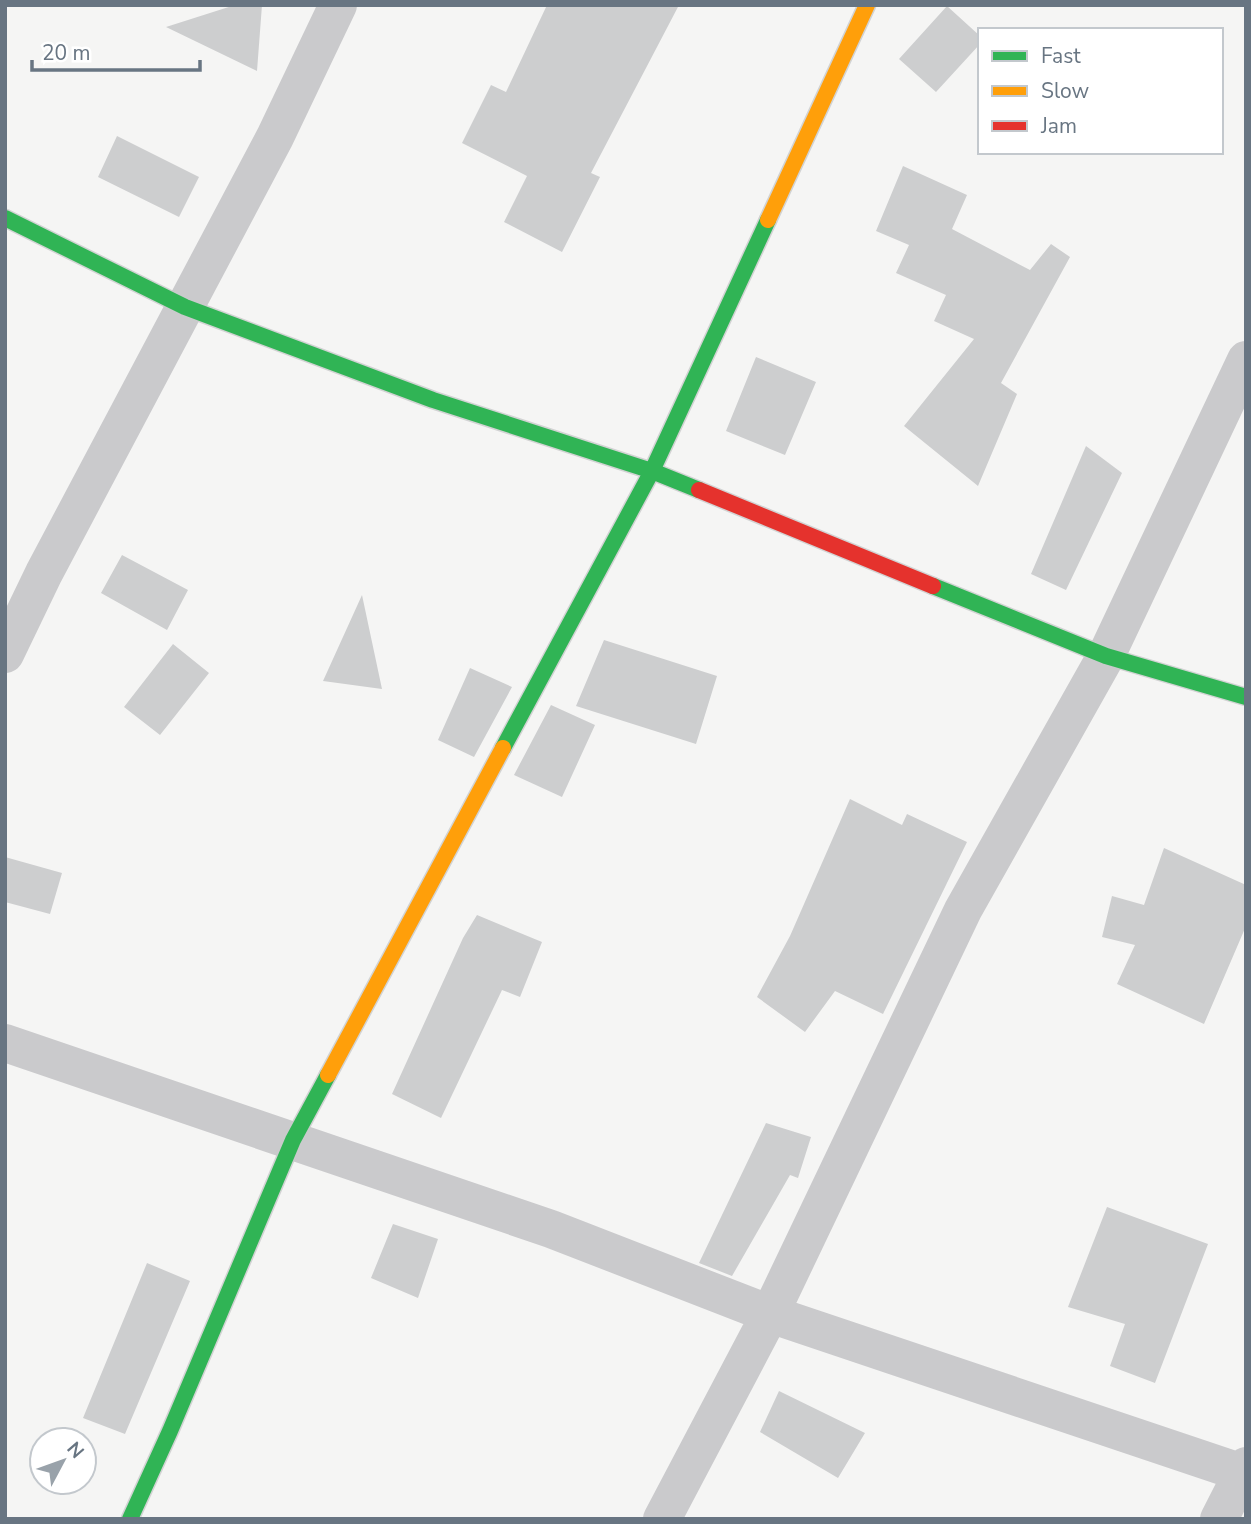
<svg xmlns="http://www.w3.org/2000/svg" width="1251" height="1524" viewBox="0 0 1251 1524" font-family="'Nunito Sans',sans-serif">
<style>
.building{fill:#cdcecf}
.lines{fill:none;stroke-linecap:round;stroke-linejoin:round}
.fast-casing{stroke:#d2d3d3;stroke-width:19}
.slow-casing{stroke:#d2d3d3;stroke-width:19}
.jam-casing{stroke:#d2d3d3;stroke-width:19}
.street{stroke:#cacacc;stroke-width:38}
.fast{stroke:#30b455;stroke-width:16}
.slow{stroke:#ff9f0a;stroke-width:16}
.jam{stroke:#e5322d;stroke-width:16}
</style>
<rect width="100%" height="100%" fill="#f5f5f4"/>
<path class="building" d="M235,5h27l-5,66 -91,-44z
M547,5h132l-88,168 9,4 -38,75 -58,-30 23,-46 -65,-33 29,-58 15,7z
M947,6l33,30v8l-44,48 -37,-33z
M117,136l82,41 -20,40 -81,-40z
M903,166l64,29 -15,34 78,41 21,-26 19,13 -69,126 16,11 -39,92 -74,-60 70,-87 -40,-18 12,-26 -50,-22 13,-28 -33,-14z
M756,357l60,25 -31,73 -59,-24z
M1086,446l36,27 -56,117 -35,-16z
M122,555l66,35 -21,40 -66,-37z
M362,595l20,94 -59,-8z
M604,640l113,36 -21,68 -120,-38z
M173,644l36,29 -49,62 -36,-28z
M470,668l42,19 -38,70 -36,-17z
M551,705l44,20 -33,72 -48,-22z
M850,799l52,26 5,-11 60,28 -84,172 -48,-23 -30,41 -48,-35 33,-61z
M1164,848l82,37v41l-42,98 -87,-40 18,-39 -33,-8 10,-41 32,9z
M5,857l57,16 -12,41 -45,-12z
M477,915l65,27 -22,55 -18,-7 -61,128 -49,-24 71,-156z
M766,1123l45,14 -13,41 -8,-3 -58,101 -33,-13z
M1107,1207l101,37 -53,139 -45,-17 15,-42 -57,-17z
M393,1224l45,15 -20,59 -47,-20z
M147,1263l43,18 -65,153 -42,-16z
M779,1391l86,42 -27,45 -78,-46z"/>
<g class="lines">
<g class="fast-casing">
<path id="fast" d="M5,218l180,89 248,93 219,71 47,19
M933,586l173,70 140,41
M503,748l149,-277 116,-251
M130,1519l40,-88 123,-291 35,-65"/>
</g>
<g class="slow-casing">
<path id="slow" d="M768,220l99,-215
M328,1075l175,-327"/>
</g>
<g class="jam-casing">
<path id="jam" d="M699,490l234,96"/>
</g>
<path class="street" d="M5,654l39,-81 231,-436 63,-132
M5,1043l546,186 219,85 476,160
M662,1519l108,-205 193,-404 143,-254 140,-296
M1219,1519l27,-53"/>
<use href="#fast" class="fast"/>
<use href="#slow" class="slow"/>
<use href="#jam" class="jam"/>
</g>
<rect width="1251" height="1524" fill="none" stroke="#687582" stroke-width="14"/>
<rect x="978" y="28" width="245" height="126" fill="#ffffff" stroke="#c3c8cd" stroke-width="2"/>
<rect x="992" y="51" width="35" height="10" fill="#30b455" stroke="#c3c8cd" stroke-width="2"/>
<text x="1041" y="63" font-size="21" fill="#687582">Fast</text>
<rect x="992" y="86" width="35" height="10" fill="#ff9f0a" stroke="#c3c8cd" stroke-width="2"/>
<text x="1041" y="98" font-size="21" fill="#687582">Slow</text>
<rect x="992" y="121" width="35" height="10" fill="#e5322d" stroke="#c3c8cd" stroke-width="2"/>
<text x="1041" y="133" font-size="21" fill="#687582">Jam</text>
<g transform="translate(63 1461) rotate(49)"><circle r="33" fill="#ffffff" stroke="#c3c8cd" stroke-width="2"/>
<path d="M0-5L12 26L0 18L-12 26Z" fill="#99a2aa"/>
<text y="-10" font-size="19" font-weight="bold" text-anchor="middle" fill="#687582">N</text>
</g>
<path d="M32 60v10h168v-10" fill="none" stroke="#687582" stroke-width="3.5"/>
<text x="42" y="60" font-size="21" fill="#687582" stroke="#ffffff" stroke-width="5" paint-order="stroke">20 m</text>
</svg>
